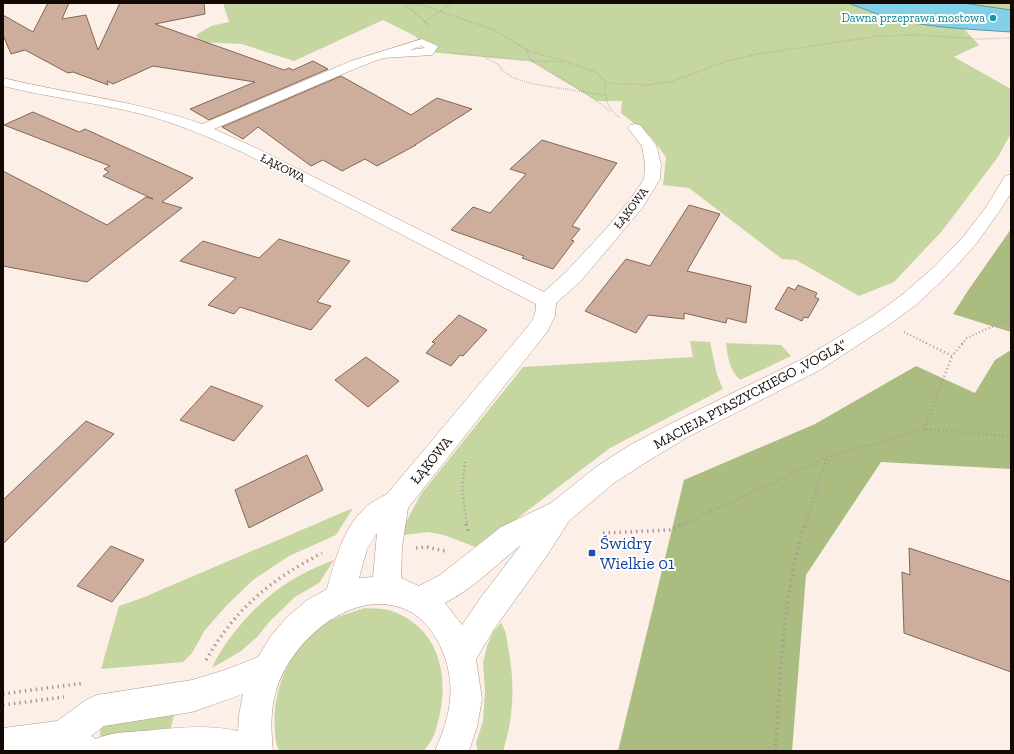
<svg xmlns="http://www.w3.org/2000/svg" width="1014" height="754" viewBox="0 0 1014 754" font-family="'Zilla Slab',serif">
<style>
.green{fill:#c6d6a0}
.forest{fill:#abbc80}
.water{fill:#82d0e8;stroke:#6194a4}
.building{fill:#cdae9c;stroke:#836756}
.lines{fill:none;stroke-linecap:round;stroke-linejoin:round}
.minor-casing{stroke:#b49684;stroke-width:1}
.path-far3{stroke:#a79c95;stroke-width:1.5;stroke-dasharray:0.5 1.5;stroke-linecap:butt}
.path-far2{stroke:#a79c95;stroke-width:2;stroke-dasharray:1 2.5;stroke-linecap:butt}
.path-far1{stroke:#a79c95;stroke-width:2.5;stroke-dasharray:1 3;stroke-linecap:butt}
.path{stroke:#a79c95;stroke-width:3.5;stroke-dasharray:1.5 4;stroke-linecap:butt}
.minor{fill:#fff;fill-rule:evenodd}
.culture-dot{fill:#0f9aa8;stroke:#fff;stroke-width:1.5}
.transit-dot{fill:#1a4fb4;stroke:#fff;stroke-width:1.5}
.labels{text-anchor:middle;stroke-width:4;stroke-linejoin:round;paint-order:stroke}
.far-culture-label{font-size:12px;fill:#0d838f;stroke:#fff;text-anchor:end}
.far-street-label{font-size:12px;fill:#130904;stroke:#fff}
.street-label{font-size:14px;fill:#130904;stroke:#fff}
.near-transit-label{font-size:17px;fill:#164399;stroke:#fff;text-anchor:start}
</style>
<rect width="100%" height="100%" fill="#fcefe7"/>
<path class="green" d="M223,3h625l35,12 21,5 59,8 16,17 -25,12 57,32v44l-13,24 -56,74 -48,51 -35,14 -63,-36 -14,-1 -93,-71 -26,-3 3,-28 -16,-21 -29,-23 1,-12h-25l-66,-40 -103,-9 -13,-16 -32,-16 -89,41 -52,-17 -42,-2 -4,-7 15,-9 18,-4z
M963,3h48v7z
M690,341l20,1 7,33 6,14 -113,59 -132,100 -34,-13 -15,-3 -25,3v-9l17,-32 102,-127 170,-10z
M726,343l55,2 10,11 -51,24c-11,-11 -12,-22 -14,-37z
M353,508l-17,27 -47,21 -36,24 -26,25 -22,25 -13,23 -9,9 -82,7 18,-63 23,-8z
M334,560l-15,23 -24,14 -25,24 -12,15 -17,15 -29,17c6,-14 16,-28 25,-39 28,-34 56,-54 97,-69z
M365,608c8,1 19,0 27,3 52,19 59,74 43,121 -2,7 -7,13 -11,19h-145c-3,-7 -4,-13 -4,-21 -3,-36 11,-72 37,-97 15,-14 34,-19 53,-25z
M501,623c5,7 6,15 7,24 7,34 6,70 -5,104h-25l-2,-8 7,-22 2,-29 -2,-29 4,-17 6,-14z
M175,711l-5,20 -69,7c-2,-6 -1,-9 3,-14z"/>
<path class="forest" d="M1011,229v103l-58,-18 14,-22z
M1011,350v119l-130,-7 -75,113 -14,176h-174l66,-271 131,-56 101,-58 59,27 20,-33z"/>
<path class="water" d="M848,3h115l48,7v22c-42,-3 -87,-4 -128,-16 -12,-4 -23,-9 -35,-13z"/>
<path class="building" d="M48,3h21l-7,16 24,-4 12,35 22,-47h84l1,11 -50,10 129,46 5,-2 4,2 20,-9 15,8 -119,51 -19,-11 65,-27 -102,-16 -40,18 -6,-3 1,4 -35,-13 -5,1 -43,-23 -14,4 -8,-19v-20l30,17z
M341,76l70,39 26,-17 35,11 -57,36h1l-39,21 -12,-7 -23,12 -19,-11 -12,6 -53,-39 -15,12 -21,-12z
M33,112l46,20 6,-3 108,49 -31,24 20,6 -95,74 -84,-16v-95l104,54 39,-28 7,2 -50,-23 6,-4 -5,-3 6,-3 -106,-41z
M542,140l75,23 -45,63 8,3 -9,11 3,1 -21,28 -31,-11 2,-2 -73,-26 22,-23 17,6 36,-39 -16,-5z
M689,205l31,9 -33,57 64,15 -5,37 -19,-5 -1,5 -42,-10v6l-36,-4 -12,18 -51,-22 41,-52 24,7z
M279,239l71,22 -33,41 14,4 -20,24 -71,-23 -6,7 -26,-9 28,-27 -56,-17 23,-20 56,17z
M798,285l19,8 -2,4 4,2 -11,19 -4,-1 -2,4 -27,-12 13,-22 7,3z
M459,315l28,15 -24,26 -3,-1 -9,11 -25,-13 9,-10 -3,-1z
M366,357l33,24 -31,26 -33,-27z
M211,386l52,20 -29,35 -54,-21z
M86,421l28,13 -111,110v-44z
M307,455l16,35 -74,38 -14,-38z
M111,546l33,14 -32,42 -35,-16z
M909,548l102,34v90l-107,-39 -2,-61 8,3z"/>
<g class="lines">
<g class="minor-casing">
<path id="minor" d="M422,39l14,6 2,2 -6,8 -49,3 -24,9 -145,62 42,19 288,144 22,-20 39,-42 25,-30 14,-21 1,-15 -3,-18 -14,-18 2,-3 5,-1 5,1 16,20 5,19 -1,15 -17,28 -26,31 -37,44 -24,21 -1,13 -8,16 -139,176 -6,39 -1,31 18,8 21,-11 61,-48 50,-24 45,-36 34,-22 40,-21 134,-66 69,-42 30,-22 31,-27 30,-31 22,-29 19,-31 6,-2v19l-10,16 -25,35 -28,31 -31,29 -30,22 -67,44 -134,68 -38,23 -34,22 -45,38 -23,36 -52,72 -18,30 6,40 -5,28 -8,24h-34c7,-16 14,-35 15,-52 4,-33 -15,-80 -48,-91 -53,-19 -112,35 -126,83 -6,20 -5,40 -3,60h-270v-23l54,-7 29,-21 11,-5 95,-15 33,-10 33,-13 13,-21 16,-19 19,-16 21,-12c8,-28 16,-61 38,-81 6,-6 15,-10 22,-14l142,-169c5,-6 7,-12 7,-21l-290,-150c-32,-15 -63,-28 -97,-38 -48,-13 -98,-18 -146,-30v-8c66,16 134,23 199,46l149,-63zM421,46l4,2 -15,2zM377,533l-4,44 -14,1 8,-29zM521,545l-39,51 -20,29 -17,-22c29,-15 51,-38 76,-58zM243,694l-4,21 -1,16c-31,-7 -63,-3 -94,0 -17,1 -33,1 -48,8l-5,-3 13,-10 88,-14z"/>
</g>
<path class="path-far3" d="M404,3l21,3 69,24 35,21 39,11 30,11 8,10
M405,4l20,18
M429,25l-4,-3 26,-19
M526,49l5,12 53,31 26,19
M451,53l80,8 32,1
M484,57l14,7 5,7 11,7 19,6 71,11
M606,83l42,2 25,-4 54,-20 31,-7 120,-18 41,-1 59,4 33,-1
M606,83c-2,15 1,25 13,34"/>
<path class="path-far2" d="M904,332l24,12
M962,344l5,-6 44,-20"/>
<path class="path-far1" d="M926,343l26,13 11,-13
M924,429l28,-73
M465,462l-3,27 5,36
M682,525l145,-68 97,-28 87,7
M805,525l22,-67"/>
<path class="path" d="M466,524l3,10
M603,533l68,-3 13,-6
M416,548l11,-1 18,4
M206,660c30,-52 63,-79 116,-107
M3,694l81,-11
M3,705l61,-8
M775,751c6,-74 7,-156 30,-227"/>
<use href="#minor" class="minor"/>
</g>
<circle class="culture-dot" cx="993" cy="18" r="4"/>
<rect class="transit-dot" x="588" y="549" width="8" height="8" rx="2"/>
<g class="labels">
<g class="far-culture-label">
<text x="985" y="22">Dawna przeprawa mostowa</text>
</g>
<g class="far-street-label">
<text transform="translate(283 168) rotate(27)" y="4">ŁĄKOWA</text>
<text transform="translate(631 208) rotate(-53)" y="4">ŁĄKOWA</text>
</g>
<g class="street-label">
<text transform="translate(750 394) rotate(-28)" y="5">MACIEJA PTASZYCKIEGO „VOGLA”</text>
<text transform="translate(431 460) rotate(-51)" y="5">ŁĄKOWA</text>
</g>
<g class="near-transit-label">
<text x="600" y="549">Świdry<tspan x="600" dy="20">Wielkie 01</tspan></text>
</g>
</g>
<rect width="1014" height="754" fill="none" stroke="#130904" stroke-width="8"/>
</svg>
